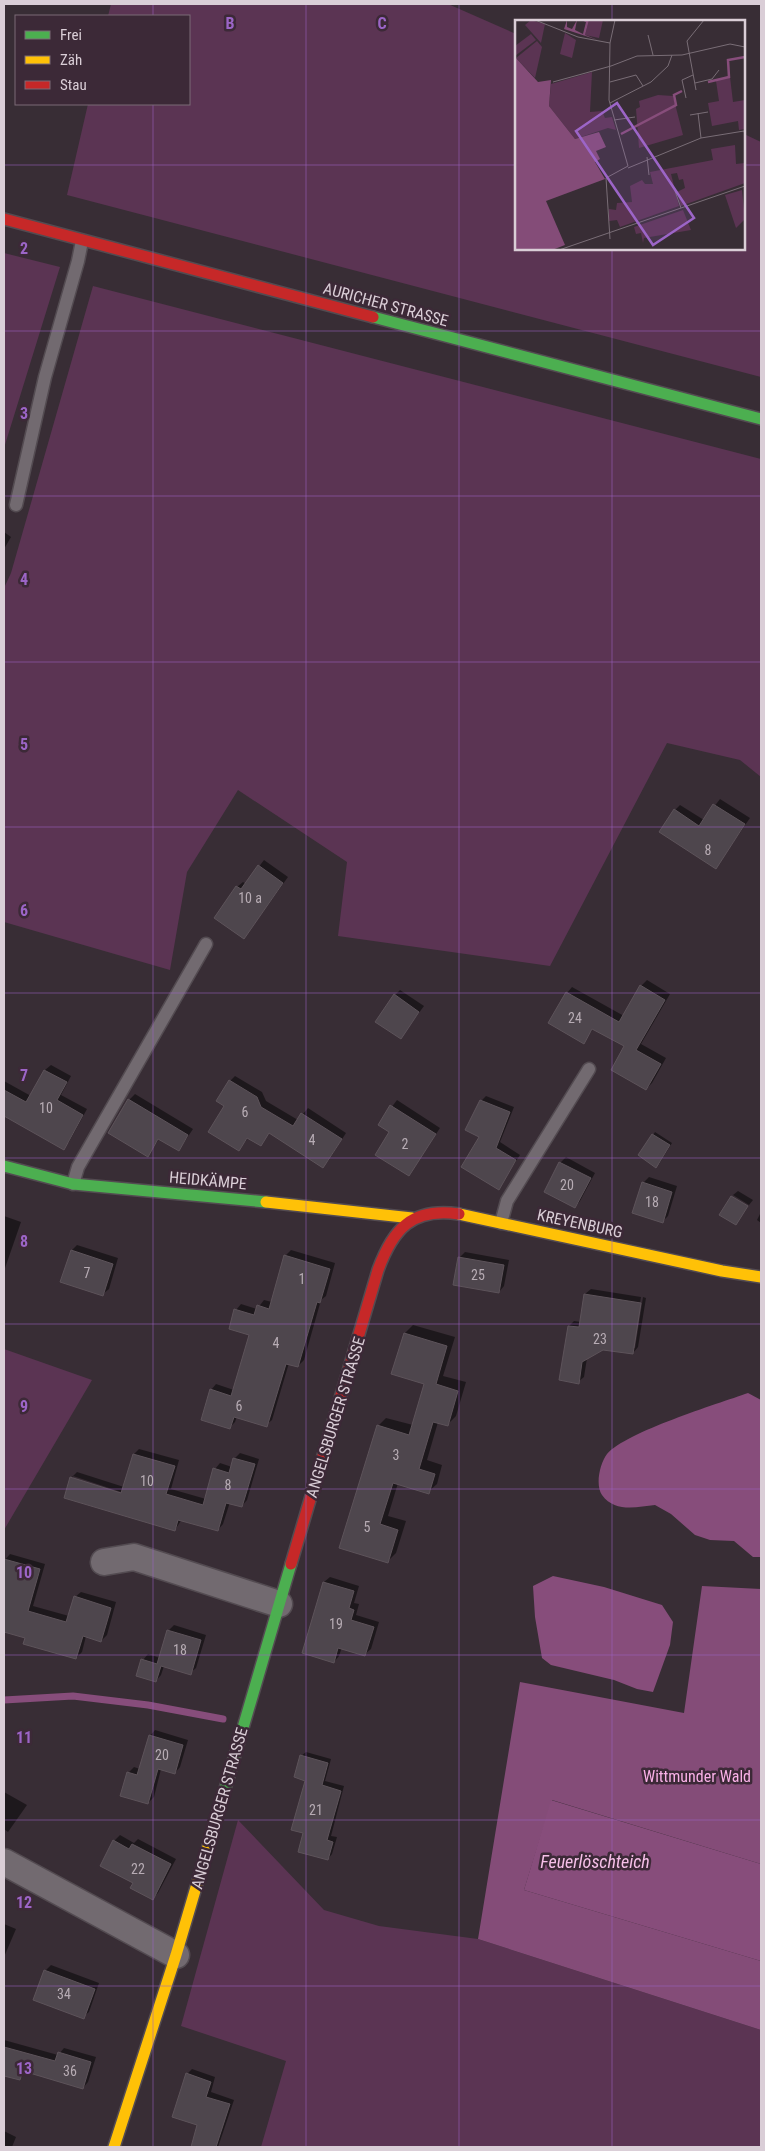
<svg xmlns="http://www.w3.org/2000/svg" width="765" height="2151" viewBox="0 0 765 2151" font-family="'Roboto Condensed',sans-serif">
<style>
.green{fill:#5b3453}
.forest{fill:#844c78}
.water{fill:#874d7b}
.shadow{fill:#0007;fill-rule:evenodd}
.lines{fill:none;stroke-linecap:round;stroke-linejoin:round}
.stream{stroke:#874d7b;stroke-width:7}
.building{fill:#4e464d;stroke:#5d535a}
.lane-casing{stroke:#534b51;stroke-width:15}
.street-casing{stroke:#534b51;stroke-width:29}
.fast-casing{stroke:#534b51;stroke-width:14}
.slow-casing{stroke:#534b51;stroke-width:14}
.jam-casing{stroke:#534b51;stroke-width:14}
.lane{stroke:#726a70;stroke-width:12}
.street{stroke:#726a70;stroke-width:26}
.fast{stroke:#4caf50;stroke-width:11}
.slow{stroke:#ffc107;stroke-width:11}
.jam{stroke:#c62828;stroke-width:11}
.grid{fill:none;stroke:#9c65c7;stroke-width:1;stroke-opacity:0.55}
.labels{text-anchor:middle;stroke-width:5;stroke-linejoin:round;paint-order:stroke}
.number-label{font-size:14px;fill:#b7acb4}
.street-label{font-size:16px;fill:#daced7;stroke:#3c2937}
.park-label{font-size:16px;fill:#fab1e8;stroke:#3c2937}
.water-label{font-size:18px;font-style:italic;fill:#f6bfe8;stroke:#3c2937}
.inset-river{fill:none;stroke:#874d7b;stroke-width:2.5}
.inset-road{fill:none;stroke:#796d76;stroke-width:1}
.view{fill:#9c65c7;fill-opacity:0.15;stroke:#9c65c7;stroke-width:2.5}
.inset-edge{fill:none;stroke:#daced7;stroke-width:2.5}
.grid-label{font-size:16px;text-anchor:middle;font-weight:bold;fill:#9c65c7;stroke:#3c2937;stroke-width:5;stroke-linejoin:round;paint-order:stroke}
</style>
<rect width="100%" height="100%" fill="#382d35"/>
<path class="green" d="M111,4h337l68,30v215h228v-115l17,8v235l-694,-182 21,-91h101v-88h-81z
M4,253l56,14 -56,181z
M93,286l668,173v318l-21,-17 -73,-17 -117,223 -212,-30 9,-74 -109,-72 -51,82 -17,98 -166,-48v-334l7,-15z
M4,1349l88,31 -88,150z
M238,1820l86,90 55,16 99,13 283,91v117h-500l25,-86 -105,-35z"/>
<path class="forest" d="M702,1586l59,3v275l-209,-64 -28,90 237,71v69l-283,-91 42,-257 164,31z"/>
<path class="water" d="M748,1393l13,7v157h-8l-19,-16 -24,-1 -15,-5 -24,-21 -16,-9c-18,2 -40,8 -53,-10 -7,-10 -2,-32 5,-41 19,-22 110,-50 141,-61z
M553,1576l51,11 58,18 11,17 -3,23 -17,47 -16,-3 -23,-9 -63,-15 -9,-7 -7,-41 -2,-31z
M551,1800l210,64v97l-237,-71z"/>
<path class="shadow" d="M4,532l7,5 -7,12z
M720,799l30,19 -34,49 -41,-57 5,-5 24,15z
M264,860l24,17 -44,61 -7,-51 6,-5 3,2z
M647,980l23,14 -29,50 25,14 -14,25 -6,6 -21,-43 -31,-18 -11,14 -16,-49 5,-6 52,29 17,-30z
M400,990l24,16 -23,31 -6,-42z
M51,1065l20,11 -10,19 26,14 -18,33 -6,6 -59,-34v-33l27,15 14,-26z
M235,1076l27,16 4,9 32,19 10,-12 38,25 -18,28 -5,5 -53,-34 -10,12 -11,-7 -10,12 -13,-44 4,-24z
M135,1094l58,35 -14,21 -19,-12 -13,17 -37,-22 19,-33z
M486,1096l28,11 -14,35 20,13 -22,33 -17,-87z
M397,1100l43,28 -31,47 -18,-43 -12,-8z
M655,1132l17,11 -13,21 -6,-29z
M566,1157l29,16 -15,28 -5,6 -15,-44z
M649,1177l28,9 -9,30 -5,5 -20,-38z
M738,1191l15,9 -4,5 -16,-10z
M761,1212v11l-4,-3z
M4,1216l17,6 -17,49z
M77,1245l41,13 -9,31 -6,5 -31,-44z
M291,1250l44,13 -9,33 -5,4 -17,60 -6,6 -9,-3 -17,57 -6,5 -29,-9 -2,6 -5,5 -19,-37 5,-6 18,6 16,-56 -14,-24 5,-6 16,5 7,-9 8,2 13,-46z
M465,1252l44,8 -5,26 -5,6 -40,-34z
M591,1289l50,8 -8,51h2l8,-51 3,1 -8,49 -5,6 -30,-4 -16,9 -3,19 -6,5 -9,-56 5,-5 7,1 4,-28z
M413,1325l42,12 -12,39 23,6 -10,34 -9,9 -9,-3 -11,38 15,5 -5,19 -9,8 -30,-9 -10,33 18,5 -10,32 -8,8 -47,-14 37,-121 8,-8 27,7 12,-42 -20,-50z
M139,1449l40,11 -8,29 35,10 9,-30 5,-6 12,4 2,-8 6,-6 19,6 -12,41 -5,6 -12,-4 -7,22 -5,6 -36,-11 -7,11 -110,-32 7,-21 5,-5 47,15 10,-33zM73,1476l54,18 -1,2 -53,-17z
M10,1554l35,10 -12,42 36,10 6,-19 6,-5 35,10 -9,33 -6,6 -15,-5 -4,16 -6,6 -50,-21 -22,-6v-70z
M330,1577l29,9 -5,17 5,1 -3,11 23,7 -8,27 -6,5 -23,-7 -3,9 -5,6 -10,-80z
M174,1625l32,10 -10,33 -6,5 -26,-7 -3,9 -5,6 -13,-21 5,-6 12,4 8,-27z
M155,1730l33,10 -8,27 -5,6 -14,-4 -7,28 -6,6 -20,-30 6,-6 6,2 10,-33z
M306,1752l25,7 -6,22 19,5 -13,50 6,1 -5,17 -4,5 -23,-27 1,-52 -5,-24z
M4,1792l23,13 -19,27 -4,-3z
M120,1835l14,8 4,-4 38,20 -18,34 -5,5 -39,-57z
M4,1924l12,5 -12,28z
M51,1965l48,18 -10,29 -6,5 -48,-18 11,-29z
M4,2040l54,15 6,-7 32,9 -8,25 -5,6 -57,-17 -6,8 -16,-5z
M192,2069l23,8 -4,15 23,8 -16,47 -25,-1 6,-21 -12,-51z
M4,2131l12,6 -4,10h-8z"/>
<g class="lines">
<path class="stream" d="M4,1700l69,-4 75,9 75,14"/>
</g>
<path class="building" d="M713,804l32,20 -29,45 -57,-37 15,-23 25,17z
M258,865l25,18 -39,56 -30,-21 22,-32 5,3z
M640,985l25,15 -29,50 25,14 -15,26 -35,-20 13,-24 -32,-17 -8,15 -36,-21 18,-31 53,30z
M394,994l25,18 -18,27 -26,-17z
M44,1070l23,12 -10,18 26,15 -19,35 -60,-34v-26l22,12z
M229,1080l28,17 4,10 32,19 8,-13 41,26 -19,29 -54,-35 -8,13 -14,-8 -8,13 -31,-19 16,-26 -8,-5z
M128,1099l60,36 -9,16 -21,-12 -10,18 -40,-24z
M480,1100l30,12 -14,36 20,12 -17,30 -38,-23 18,-30 -14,-7z
M390,1105l46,29 -27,42 -34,-21 14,-23 -11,-7z
M652,1134l18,11 -14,23 -18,-13z
M559,1162l32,16 -16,30 -31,-16z
M642,1182l30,10 -9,31 -31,-10z
M731,1196l17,10 -12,19 -17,-10z
M71,1250l42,14 -10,32 -43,-14z
M284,1255l46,14 -10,34 -3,-1 -19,65 -12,-3 -19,63 -33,-10 -4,12 -29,-9 9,-31 21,7 18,-61 -20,-6 5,-20 20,6 3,-10 12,4z
M458,1257l46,8 -5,28 -46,-8z
M584,1294l57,9 -8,51 -30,-4 -21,12 -3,22 -20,-4 9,-54 11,1z
M404,1333l43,13 -11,38 22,7 -10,35 -15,-4 -14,47 16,5 -6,20 -36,-11 -13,41 18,6 -10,33 -49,-15 38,-123 32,10 15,-51 -33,-10z
M133,1454l42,12 -9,28 37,11 10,-37 16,5 4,-15 22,6 -13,43 -16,-4 -8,28 -40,-11 -3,11 -111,-33 6,-21 51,16z
M4,1559l36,10 -12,42 38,11 8,-26 37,12 -10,34 -18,-6 -7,23 -53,-15 2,-6 -21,-6z
M323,1582l31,9 -5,17 5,2 -3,10 23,7 -9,29 -27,-8 -4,15 -32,-10z
M167,1630l34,10 -10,35 -30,-9 -5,16 -20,-6 5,-17 16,5z
M149,1735l34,10 -8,29 -17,-5 -10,35 -28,-8 7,-24 10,3z
M300,1755l28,8 -6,22 19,6 -14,49 6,2 -5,18 -30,-8 5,-19 -12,-3 14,-49 -11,-4z
M113,1840l16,9 3,-5 39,20 -18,36 -23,-12 3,-5 -33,-17z
M44,1970l51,19 -11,30 -51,-19z
M4,2047l51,14 3,-9 33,10 -8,27 -60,-18 -3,9 -16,-4z
M186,2073l25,9 -5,15 24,7 -14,43h-25l6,-22 -25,-8z"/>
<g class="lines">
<g class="lane-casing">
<path id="lane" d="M16,505l29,-128 33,-116 4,-20
M73,1184l5,-17 128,-223
M501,1223l6,-22 82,-132"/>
</g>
<g class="street-casing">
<path id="street" d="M104,1562l30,-5 145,47
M4,1862l172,93"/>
</g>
<g class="fast-casing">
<path id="fast" d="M373,317l388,102
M4,1166l69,18 193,18
M220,1806l71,-242"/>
</g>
<g class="slow-casing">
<path id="slow" d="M266,1202l146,16
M459,1214l263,57 39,6
M114,2147l62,-192 44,-149"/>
</g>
<g class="jam-casing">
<path id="jam" d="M4,219l369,98
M291,1564l87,-294c15,-41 34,-63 81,-56"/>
</g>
<use href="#lane" class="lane"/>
<use href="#street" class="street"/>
<use href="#fast" class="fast"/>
<use href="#slow" class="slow"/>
<use href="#jam" class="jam"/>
</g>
<path class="grid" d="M153,4v12M306,4v2143M459,4v2143M612,4v17M153,104v2043M4,165h512M744,165h17M612,249v1898M4,331h757M4,496h757M4,662h757M4,827h757M4,993h757M4,1158h757M4,1324h757M4,1489h757M4,1655h757M4,1820h757M4,1986h757"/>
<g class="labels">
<g class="number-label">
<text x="708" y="855">8</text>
<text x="250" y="903">10 a</text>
<text x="575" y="1023">24</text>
<text x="46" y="1113">10</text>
<text x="245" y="1117">6</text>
<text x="312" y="1145">4</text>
<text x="405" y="1149">2</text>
<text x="567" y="1190">20</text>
<text x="652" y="1207">18</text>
<text x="87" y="1278">7</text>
<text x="478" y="1280">25</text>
<text x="302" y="1284">1</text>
<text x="600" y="1344">23</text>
<text x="276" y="1348">4</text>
<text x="239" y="1411">6</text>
<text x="396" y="1460">3</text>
<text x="147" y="1486">10</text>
<text x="228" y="1490">8</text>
<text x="367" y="1532">5</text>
<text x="336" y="1629">19</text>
<text x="180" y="1655">18</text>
<text x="162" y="1760">20</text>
<text x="316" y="1815">21</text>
<text x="138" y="1874">22</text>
<text x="64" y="1999">34</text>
<text x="70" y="2076">36</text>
</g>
<g class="street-label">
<text transform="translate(386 304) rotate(15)" y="6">AURICHER STRASSE</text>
<text transform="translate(208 1180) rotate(5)" y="6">HEIDKÄMPE</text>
<text transform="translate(580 1223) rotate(12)" y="6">KREYENBURG</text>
<text transform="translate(335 1417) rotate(-73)" y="6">ANGELSBURGER STRASSE</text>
<text transform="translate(219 1808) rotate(-74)" y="6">ANGELSBURGER STRASSE</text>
</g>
<g class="park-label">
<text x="697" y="1782">Wittmunder Wald</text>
</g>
<g class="water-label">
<text x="595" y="1868">Feuerlöschteich</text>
</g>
</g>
<g transform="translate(515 20)">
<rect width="230" height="230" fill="#382d35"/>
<path d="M16,0l14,4 -4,19 -16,-18zM74,0h14l-4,18 -14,-3zM50,13l11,7 -4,18 -12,-4zM16,14l5,6 -21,16v-10zM22,21l5,6 -7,31 -19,-20zM77,52l-2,40 12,-1 3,7 7,-1 4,13 -8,-2 -33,11 -26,-33 2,-22zM215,57l3,25 12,-2v29l-6,1 -1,-9 -26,5 -4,-23 11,-2 -3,-20zM143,75l15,1 10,39 -44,13 -3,-39 4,-2 -1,-6zM220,125l1,19 9,-1v20l-64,23 -4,-14 8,-4 -2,-9 -4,1 -2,-7 -6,1 8,32 -59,21 -3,-7 -8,1v-12l7,1 1,-7 15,-1 -2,-16 12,-6 3,4h8l-3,-12 63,-12 -2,-11zM227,170l3,29 -9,9 -11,-33zM168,190l8,20 -47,8 -1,5 -2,-10 -5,1 -2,-7z" fill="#5b3453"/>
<path d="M52,0v7l5,2 5,-9 -2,10 8,4 3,-12 -5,-2h8l-4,15 13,5 -34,-11zM0,37l23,25 13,-2 -2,26 26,33 24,-7 7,15 -10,4 4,8 -5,3 10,17 -59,22 19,44 -13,5h-37z" fill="#844c78"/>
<path class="inset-river" d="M193,62l21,-5 -1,-17 17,-3M106,114l55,-29 -2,-10 8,-4"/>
<path class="inset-road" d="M20,0l43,17 32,6M133,15l5,20M38,62l58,-16 26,-10 45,-1 48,-11 15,3M95,62l26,-7 7,11M180,63l17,-4 7,-9M181,70l-9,-49 17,-21M171,78l-4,-18 11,-5M95,83l41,-21 17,-16 4,-11M183,93l3,25M175,95l18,-3M99,100l21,-3M132,137l2,18M113,148l73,-30 43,-7 1,4M160,171l6,17M95,219l-4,-61 22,-12 -19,-66 1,-57 5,-23M44,230l186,-64"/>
<path class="view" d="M102,83l77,115 -41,27 -77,-114z"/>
<rect width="230" height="230" class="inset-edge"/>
</g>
<g class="grid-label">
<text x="230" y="29">B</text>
<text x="382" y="29">C</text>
<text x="24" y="254">2</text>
<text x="24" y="419">3</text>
<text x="24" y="585">4</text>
<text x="24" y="750">5</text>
<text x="24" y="916">6</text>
<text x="24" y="1081">7</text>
<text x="24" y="1247">8</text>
<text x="24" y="1412">9</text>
<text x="24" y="1578">10</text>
<text x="24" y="1743">11</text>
<text x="24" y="1908">12</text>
<text x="24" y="2074">13</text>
</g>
<rect width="765" height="2151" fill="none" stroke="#daced7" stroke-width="10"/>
<rect x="15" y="15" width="175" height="90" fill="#3c2937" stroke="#7b6b77"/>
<rect x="25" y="31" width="25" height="8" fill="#4caf50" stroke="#7b6b77"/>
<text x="60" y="40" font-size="15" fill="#daced7">Frei</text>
<rect x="25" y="56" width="25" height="8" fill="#ffc107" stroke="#7b6b77"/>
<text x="60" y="65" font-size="15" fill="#daced7">Zäh</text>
<rect x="25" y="81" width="25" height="8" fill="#c62828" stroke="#7b6b77"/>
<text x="60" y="90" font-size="15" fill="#daced7">Stau</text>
</svg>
